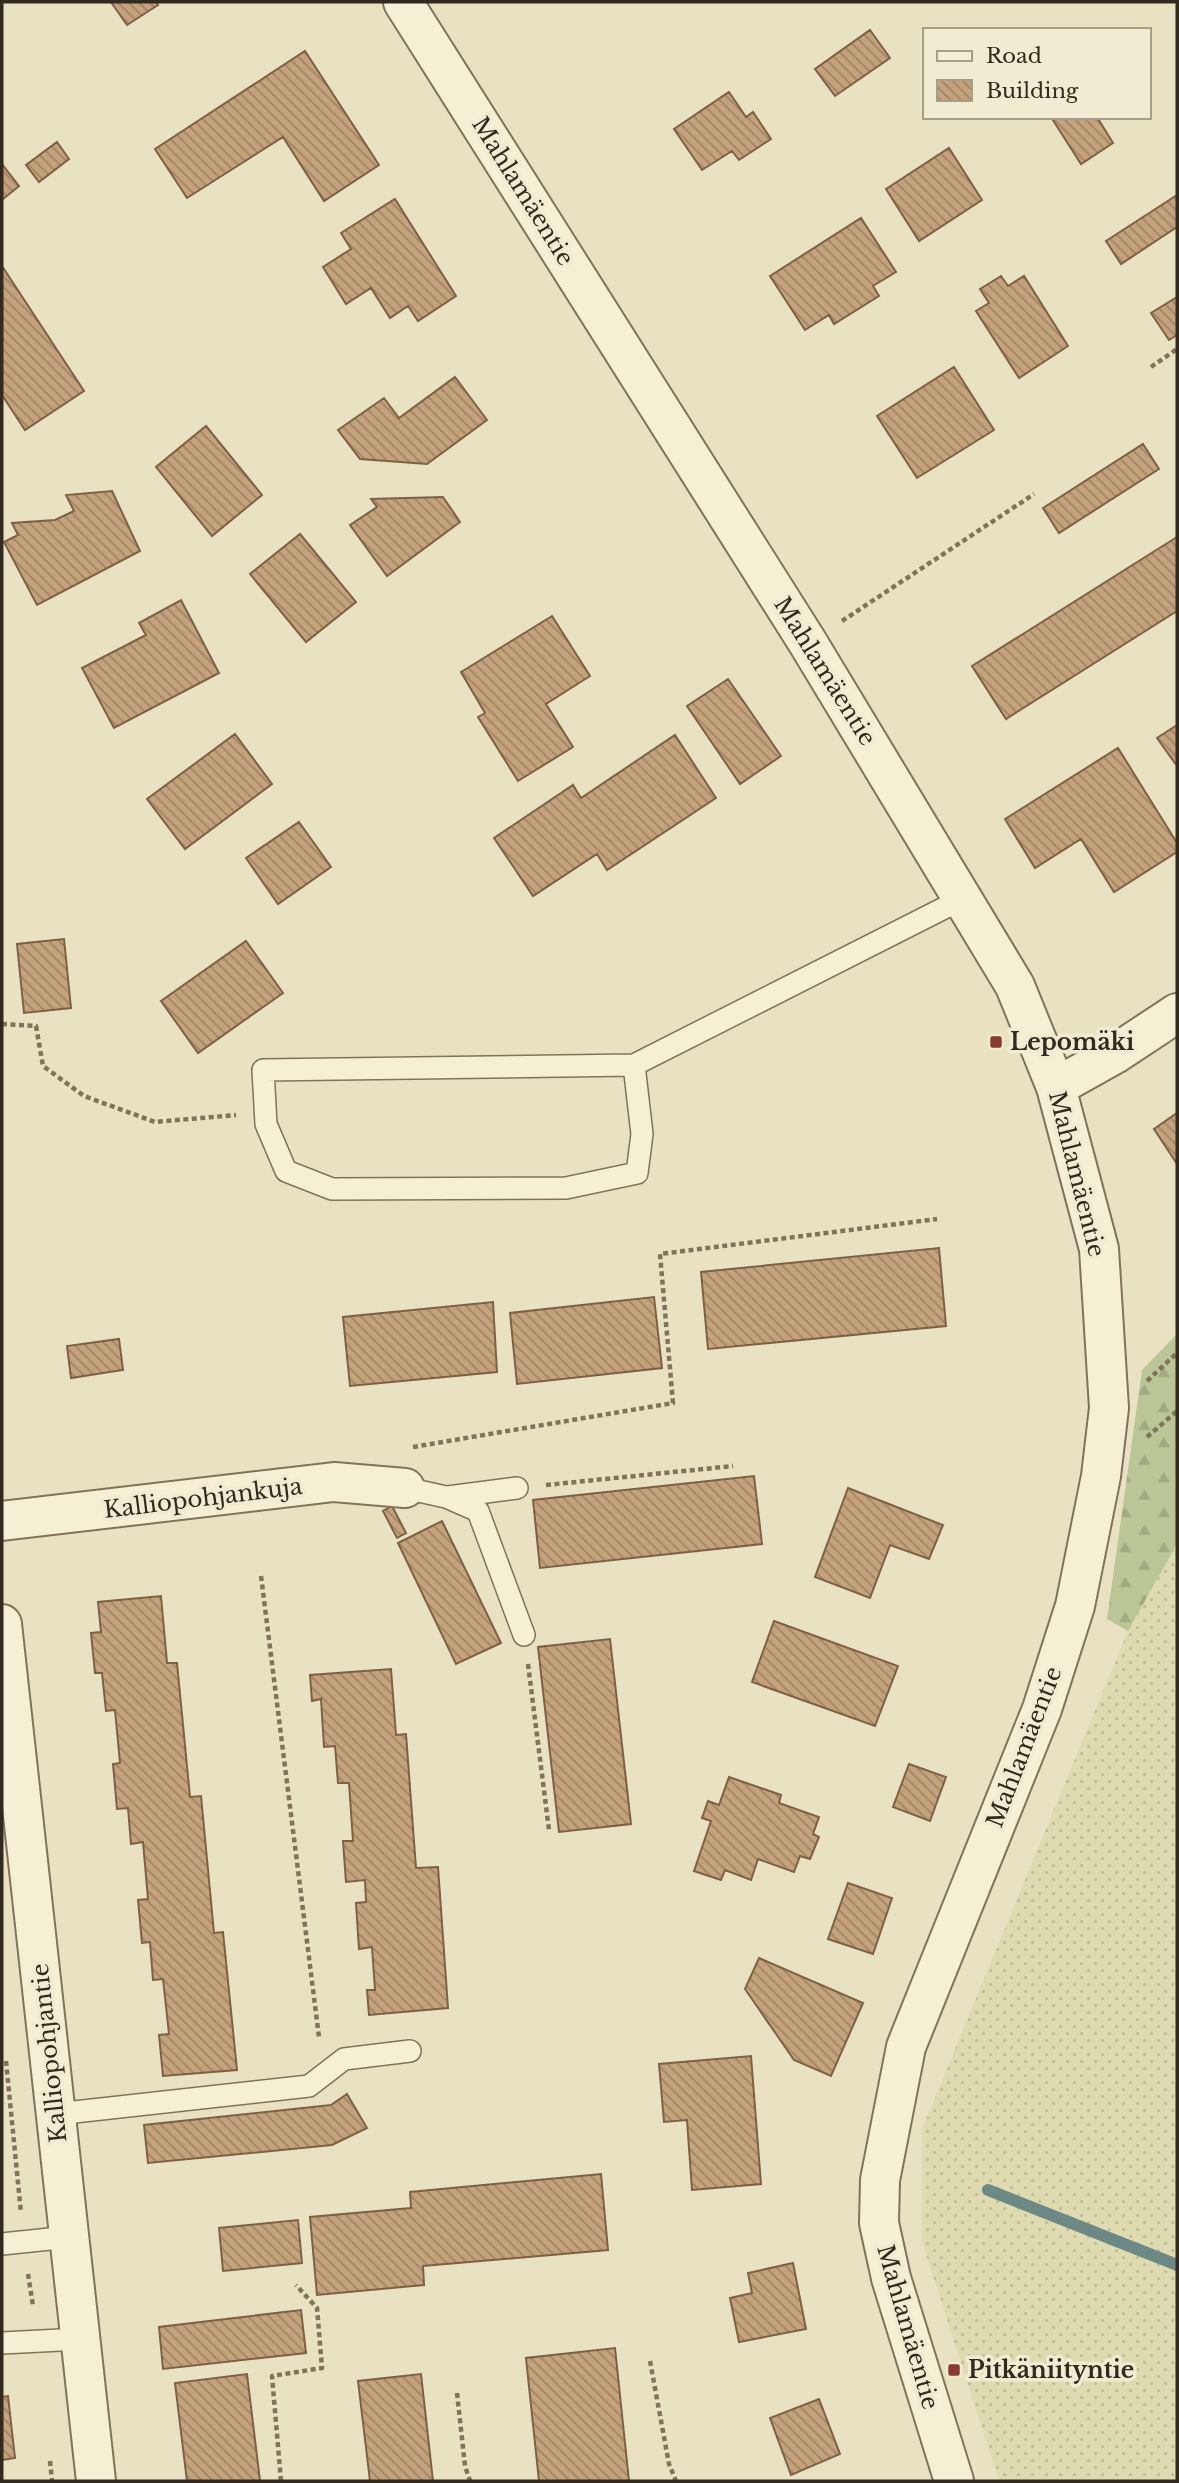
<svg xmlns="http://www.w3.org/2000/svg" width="1179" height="2483" viewBox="0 0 1179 2483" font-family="'Libre Baskerville',serif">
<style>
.farmland{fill:url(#farmland-dots)}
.forest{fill:url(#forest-firs)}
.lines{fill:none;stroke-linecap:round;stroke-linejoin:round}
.stream{stroke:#6c8985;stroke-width:12}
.building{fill:url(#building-back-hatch);stroke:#7e6143;stroke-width:2}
.service-casing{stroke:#81735b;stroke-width:24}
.minor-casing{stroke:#81735b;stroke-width:42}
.path{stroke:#81735b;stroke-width:4.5;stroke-dasharray:5 3.5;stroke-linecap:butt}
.service{stroke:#f5efd4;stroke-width:21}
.minor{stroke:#f5efd4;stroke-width:38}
.poi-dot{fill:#8a3a31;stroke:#f1ebd1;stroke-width:2.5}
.labels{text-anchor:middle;stroke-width:7;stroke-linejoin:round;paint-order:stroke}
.street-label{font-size:23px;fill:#322a1e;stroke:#f1ebd1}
.poi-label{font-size:23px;font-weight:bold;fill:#322a1e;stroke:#f1ebd1;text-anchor:start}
</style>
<defs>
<pattern id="farmland-dots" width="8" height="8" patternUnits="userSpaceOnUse" patternTransform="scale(1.75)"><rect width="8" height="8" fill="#dedbb0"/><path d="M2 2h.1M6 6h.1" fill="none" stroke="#bfbc97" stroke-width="1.8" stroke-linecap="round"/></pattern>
<pattern id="forest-firs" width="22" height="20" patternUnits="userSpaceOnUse" patternTransform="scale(1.75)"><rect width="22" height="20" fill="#bbc697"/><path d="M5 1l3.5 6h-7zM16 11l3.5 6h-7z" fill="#a1aa82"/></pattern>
<pattern id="building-back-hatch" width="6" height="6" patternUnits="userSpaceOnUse" patternTransform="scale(1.75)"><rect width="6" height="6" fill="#c4a27c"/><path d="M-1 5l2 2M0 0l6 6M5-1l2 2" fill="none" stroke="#a08465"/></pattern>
</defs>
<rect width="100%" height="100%" fill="#e9e2c2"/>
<path class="farmland" d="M1177,1544v937h-178l-77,-239v-113l206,-498z"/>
<path class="forest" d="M1177,1334v210l-49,87 -21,-12 35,-249z"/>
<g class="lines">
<path class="stream" d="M988,2190l189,75"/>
</g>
<path class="building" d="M111,2h45l2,3 -31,20z
M870,30l20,28 -55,38 -20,-27z
M305,51l74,114 -55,36 -41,-64 -96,61 -32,-49z
M729,92l17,25 7,-5 18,27 -32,21 -7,-9 -30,19 -28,-41z
M1051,117h46l16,26 -32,21z
M57,142l12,17 -30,23 -13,-17z
M949,148l33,52 -63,41 -33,-52z
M2,164l17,22 -17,14z
M1177,195v32l-56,37 -15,-23z
M395,199l61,97 -38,25 -10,-15 -18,12 -19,-30 -25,16 -23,-37 28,-18 -10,-16z
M861,218l35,54 -23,14 6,10 -45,28 -5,-9 -24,15 -35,-54z
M2,266l82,125 -59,39 -23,-35z
M1001,276l7,10 16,-10 44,70 -49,32 -43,-67 13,-8 -9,-14z
M1177,297v38l-8,5 -18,-27z
M954,367l40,63 -77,48 -40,-62z
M455,377l32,43 -60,44 -67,-5 -22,-29 46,-32 15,20z
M206,426l56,69 -50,41 -56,-69z
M1143,444l16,25 -100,64 -16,-25z
M112,491l28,60 -103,54 -33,-63 14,-7 -6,-12 43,-3 19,-9 -8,-16z
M443,497l17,25 -73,54 -37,-51 27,-18 -6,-8z
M300,534l56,68 -50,40 -56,-68z
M1177,537v74l-171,108 -34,-53z
M181,600l38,73 -105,55 -32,-60 64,-33 -7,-12z
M552,616l38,60 -44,28 27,43 -55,34 -40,-64 7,-4 -24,-41z
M728,679l53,77 -41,28 -53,-78z
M1177,725v41l-20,-28z
M235,734l37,50 -87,65 -38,-50z
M675,735l41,63 -109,72 -10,-16 -64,42 -39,-58 79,-53 8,13z
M1118,748l59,95v9l-63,40 -33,-53 -46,29 -30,-49z
M299,822l32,45 -53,37 -32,-46z
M64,939l7,69 -47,5 -7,-69z
M246,941l37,52 -85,60 -37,-52z
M1177,1113v51l-23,-35z
M939,1248l7,78 -238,23 -7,-77z
M654,1297l8,71 -145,16 -7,-71z
M493,1302l4,70 -147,14 -7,-69z
M119,1339l4,31 -52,8 -4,-32z
M754,1476l8,68 -222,24 -7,-68z
M848,1488l95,37 -14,34 -39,-14 -20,53 -55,-21z
M392,1506l14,27 -9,5 -14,-27z
M442,1521l59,122 -45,21 -58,-121z
M161,1596l6,67h10l13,134 11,-1 13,137 9,-1 14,138 -74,6 -4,-41 10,-1 -6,-55 -10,1 -3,-38 -8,1 -4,-43 10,-1 -5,-57 -12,2 -3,-36 -11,1 -4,-45 7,-1 -5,-53 -9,1 -4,-38h-7l-4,-40 10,-1 -3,-30z
M774,1621l124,45 -23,60 -123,-44z
M610,1639l21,185 -72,8 -21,-185z
M391,1669l5,66 10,-1 10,134 22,-1 10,141 -79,7 -2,-25h8l-3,-43 -13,2 -3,-46 10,-1 -1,-22 -19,2 -3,-41h10l-4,-58h-11l-3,-37 -11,1 -3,-48 -9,2 -2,-26z
M909,1764l37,13 -16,44 -37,-14z
M729,1777l52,18 -2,8 40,14 -6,17 6,3 -9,22 -10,-3 -6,16 -36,-13 -7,21 -26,-10 -4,10 -27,-9 17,-50 -9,-3 6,-17 11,4z
M848,1883l44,15 -19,56 -45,-15z
M759,1958l104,45 -32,73 -37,-16 -49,-71z
M751,2056l10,128 -69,6 -5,-70 -23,2 -5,-58z
M347,2094l20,34 -35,17 -184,18 -4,-38 187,-20z
M601,2174l7,76 -185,16 1,19 -107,10 -7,-78 101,-9 -1,-16z
M298,2220l4,43 -79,8 -4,-43z
M793,2263l13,66 -67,13 -9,-44 22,-5 -4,-20z
M301,2310l5,43 -143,16 -4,-42z
M615,2348l14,133h-90l-13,-123z
M247,2374l13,107h-73l-12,-98z
M421,2374l12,107h-63l-12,-100z
M8,2396l7,62 -13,2v-63z
M819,2399l21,55 -49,21 -21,-57z"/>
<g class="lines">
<g class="service-casing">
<path id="service" d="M634,1065l-371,5 3,54 20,47 46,18 234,-1 71,-15 5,-39 -8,-69 330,-167
M405,1488l41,9 32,14 46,124
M448,1497l69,-9
M56,2114l253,-28 35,-27 66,-8
M2,2244l67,-7
M2,2343l78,-4"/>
</g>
<g class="minor-casing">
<path id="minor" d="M403,2l405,641 207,343 41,101 43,162 10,159 -8,68 -26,130 -33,103 -136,338 -26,133 -1,43 12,55 63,203
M1056,1087l59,-33 62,-41
M2,1521l332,-39 71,6
M2,1624l94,857"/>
</g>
<path class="path" d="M1151,367l26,-18
M842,621l192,-127
M2,1024l34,2 7,40 41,30 71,26 81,-7
M1147,1381l30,-28
M1147,1437l30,-26
M413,1447l260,-44 -13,-149 277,-35
M546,1485l187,-19
M261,1576l58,461
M528,1664l21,166
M6,2061l15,152
M28,2274l5,32
M650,2361l19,103 7,17
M457,2393l8,73 5,15
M50,2461l2,20
M281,2481l-9,-105 50,-8 -5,-60 -21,-23"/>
<use href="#service" class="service"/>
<use href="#minor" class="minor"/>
</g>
<g class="poi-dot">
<rect x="989" y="1035" width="14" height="14" rx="3.5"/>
<rect x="947" y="2363" width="14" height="14" rx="3.5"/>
</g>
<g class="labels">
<g class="street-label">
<text transform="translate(523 191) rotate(58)" y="8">Mahlamäentie</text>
<text transform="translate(825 671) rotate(58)" y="8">Mahlamäentie</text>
<text transform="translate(1077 1174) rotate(76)" y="8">Mahlamäentie</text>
<text transform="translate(203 1498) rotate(-7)" y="8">Kalliopohjankuja</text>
<text transform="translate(1024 1747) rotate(-69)" y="8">Mahlamäentie</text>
<text transform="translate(49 2053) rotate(-96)" y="8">Kalliopohjantie</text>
<text transform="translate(908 2327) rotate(74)" y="8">Mahlamäentie</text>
</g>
<g class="poi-label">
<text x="1010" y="1050">Lepomäki</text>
<text x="968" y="2378">Pitkäniityntie</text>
</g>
</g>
<rect width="1179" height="2483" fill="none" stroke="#322a1e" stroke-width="7"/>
<rect x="923" y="28" width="228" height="91" fill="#f1ebd1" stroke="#a59e89" stroke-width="2"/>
<rect x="937" y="51" width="35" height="10" fill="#f5efd4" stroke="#a59e89" stroke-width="2"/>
<text x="986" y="63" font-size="21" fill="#322a1e">Road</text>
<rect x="937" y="80" width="35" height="21" fill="url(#building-back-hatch)" stroke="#a59e89" stroke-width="2"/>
<text x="986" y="98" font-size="21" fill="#322a1e">Building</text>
</svg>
